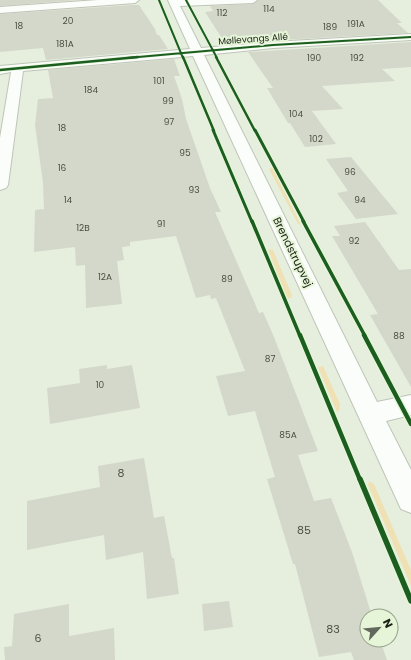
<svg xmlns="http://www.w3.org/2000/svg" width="411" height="660" viewBox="0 0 411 660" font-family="Poppins,sans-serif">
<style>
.green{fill:#efe1b3}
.building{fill:#d4d8ca}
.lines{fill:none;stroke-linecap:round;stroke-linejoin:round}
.minor-casing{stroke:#bec5b8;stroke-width:2}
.minor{fill:#fbfdfa;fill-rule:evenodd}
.cycleway-far5-casing{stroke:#e6f5d8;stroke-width:3}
.cycleway-far4-casing{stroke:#e6f5d8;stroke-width:4}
.cycleway-far3-casing{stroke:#e6f5d8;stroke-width:5}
.cycleway-far2-casing{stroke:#e6f5d8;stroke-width:6}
.cycleway-far1-casing{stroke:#e6f5d8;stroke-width:7}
.cycleway-casing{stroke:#e6f5d8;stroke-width:8}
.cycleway-far5{stroke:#1b5e20;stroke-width:2}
.cycleway-far4{stroke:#1b5e20;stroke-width:2.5}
.cycleway-far3{stroke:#1b5e20;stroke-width:3}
.cycleway-far2{stroke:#1b5e20;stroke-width:3.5}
.cycleway-far1{stroke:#1b5e20;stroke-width:4.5}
.cycleway{stroke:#1b5e20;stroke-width:5.5}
.labels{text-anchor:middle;stroke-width:4;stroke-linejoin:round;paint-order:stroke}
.number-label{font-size:9px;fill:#4a4f43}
.far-street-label{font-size:9px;fill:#1b2015;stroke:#e6f5d8}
.street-label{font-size:11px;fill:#1b2015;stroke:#e6f5d8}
.near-number-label{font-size:11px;fill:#4a4f43}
</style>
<rect width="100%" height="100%" fill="#e6efde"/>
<path class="green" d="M272,168l1,1 28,56 -3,-1 -29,-55z
M268,249l5,1 19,45 -1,3h-3l-2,-2z
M323,366l17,38 -1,7 -2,1 -19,-45z
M369,481l5,3 37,86v16l-39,-92 -4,-9z"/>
<path class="building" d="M0,0h77l-77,6z
M258,0h120l24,23h-5l11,10 -183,10 -20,-31 8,-1 -3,-5 43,-2z
M132,5h7l16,24 2,6h2l9,14 -122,11 -3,-12 -43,4v-38z
M411,42v25l-29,2 13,12 -73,5 21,23 -31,2 24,33 -31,3 -15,-24h-2l-21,-35h6l-25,-36z
M174,59l6,17h-6l8,23 4,20 24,69 11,24h-6l44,101 4,-1 11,25 44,114 -20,4 16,46 17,-3 21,54 20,64h-5v24h13l7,20h-33l-3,-8 -32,5 -24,-93h-2l-26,-85 8,-2 -20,-66 -27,5 -12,-40 29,-5 -29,-73 -5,1 -1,-4 -14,3 -20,-62 -46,6v4l-8,1 2,13 -7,1 5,43 -36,4 -1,-43 -9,1 -1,-19 -41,5 1,-42 9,-1 -1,-26 -8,-58 3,-26 15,-1 -5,-28z
M351,157l47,57 -42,5 -19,-26 11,-2 -22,-32z
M365,222l34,48 12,-1v118l-41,-72 8,-1 -46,-78h8l-6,-10z
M107,365v4l25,-4 8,43 -90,16 -3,-36 33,-5 -1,-14z
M144,458l10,60 10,-2 8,42h2l5,36 -32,5 -4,-47 -37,8 -2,-25 -77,15v-49l73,-14 -2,-21z
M229,601l4,26 -29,4 -2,-27z
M69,604v32l45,-8 1,32h-110l-1,-13 8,-1 2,-32z"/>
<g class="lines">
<g class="minor-casing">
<path id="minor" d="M98,0h41l-4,3 -135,10v-6z
M168,0h89l-4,3 -73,3 21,42 72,-6 138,-8v6l-138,8 -69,7 173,347 34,-7v20l-25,6 25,49v43l-10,-4 -208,-453 -170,15 -15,114 -2,3 -6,2v-52l11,-66 -11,2v-8l190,-17z"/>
</g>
<use href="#minor" class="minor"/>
<g class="cycleway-far5-casing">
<path id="cycleway-far5" d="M159,0l24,58
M186,0l31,58
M127,58l146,-13 138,-8"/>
</g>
<g class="cycleway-far4-casing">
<path id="cycleway-far4" d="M183,57l31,74
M216,57l39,74
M0,70l138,-13"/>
</g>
<g class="cycleway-far3-casing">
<path id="cycleway-far3" d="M213,130l39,92
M255,130l49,92"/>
</g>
<g class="cycleway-far2-casing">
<path id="cycleway-far2" d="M252,221l48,115
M303,221l62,115"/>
</g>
<g class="cycleway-far1-casing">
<path id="cycleway-far1" d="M300,335l60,145
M364,335l47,89"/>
</g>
<g class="cycleway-casing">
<path id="cycleway" d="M360,479l51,122"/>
</g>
<use href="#cycleway-far5" class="cycleway-far5"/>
<use href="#cycleway-far4" class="cycleway-far4"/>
<use href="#cycleway-far3" class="cycleway-far3"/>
<use href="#cycleway-far2" class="cycleway-far2"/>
<use href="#cycleway-far1" class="cycleway-far1"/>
<use href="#cycleway" class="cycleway"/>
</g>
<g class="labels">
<g class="number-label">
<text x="269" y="12">114</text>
<text x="222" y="16">112</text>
<text x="68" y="24">20</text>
<text x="356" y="27">191A</text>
<text x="19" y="29">18</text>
<text x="330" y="30">189</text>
<text x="65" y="47">181A</text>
<text x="314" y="61">190</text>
<text x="357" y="61">192</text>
<text x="159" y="84">101</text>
<text x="91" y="93">184</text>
<text x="168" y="104">99</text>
<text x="296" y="117">104</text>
<text x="169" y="125">97</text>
<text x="62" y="131">18</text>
<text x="316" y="142">102</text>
<text x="185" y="156">95</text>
<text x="62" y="171">16</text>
<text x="350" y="175">96</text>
<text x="194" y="193">93</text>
<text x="68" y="203">14</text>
<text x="360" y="203">94</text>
<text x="161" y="227">91</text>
<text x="83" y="231">12B</text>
<text x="354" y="244">92</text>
<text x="105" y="280">12A</text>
<text x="227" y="282">89</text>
<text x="399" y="339">88</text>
<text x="270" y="362">87</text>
<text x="100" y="388">10</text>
<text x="288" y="438">85A</text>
</g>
<g class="far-street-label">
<text transform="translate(253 39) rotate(-4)" y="3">Møllevangs Allé</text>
</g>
<g class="street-label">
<text transform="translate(293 252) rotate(64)" y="4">Brendstrupvej</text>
</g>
<g class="near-number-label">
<text x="121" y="477">8</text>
<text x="304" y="534">85</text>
<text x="333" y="633">83</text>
<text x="38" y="642">6</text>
</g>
</g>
<g transform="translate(379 628) rotate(63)"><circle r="19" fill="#e6f5d8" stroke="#95a08a"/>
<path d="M0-3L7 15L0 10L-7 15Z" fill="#62685b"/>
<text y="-6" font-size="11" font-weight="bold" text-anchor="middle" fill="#1b2015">N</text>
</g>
</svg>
